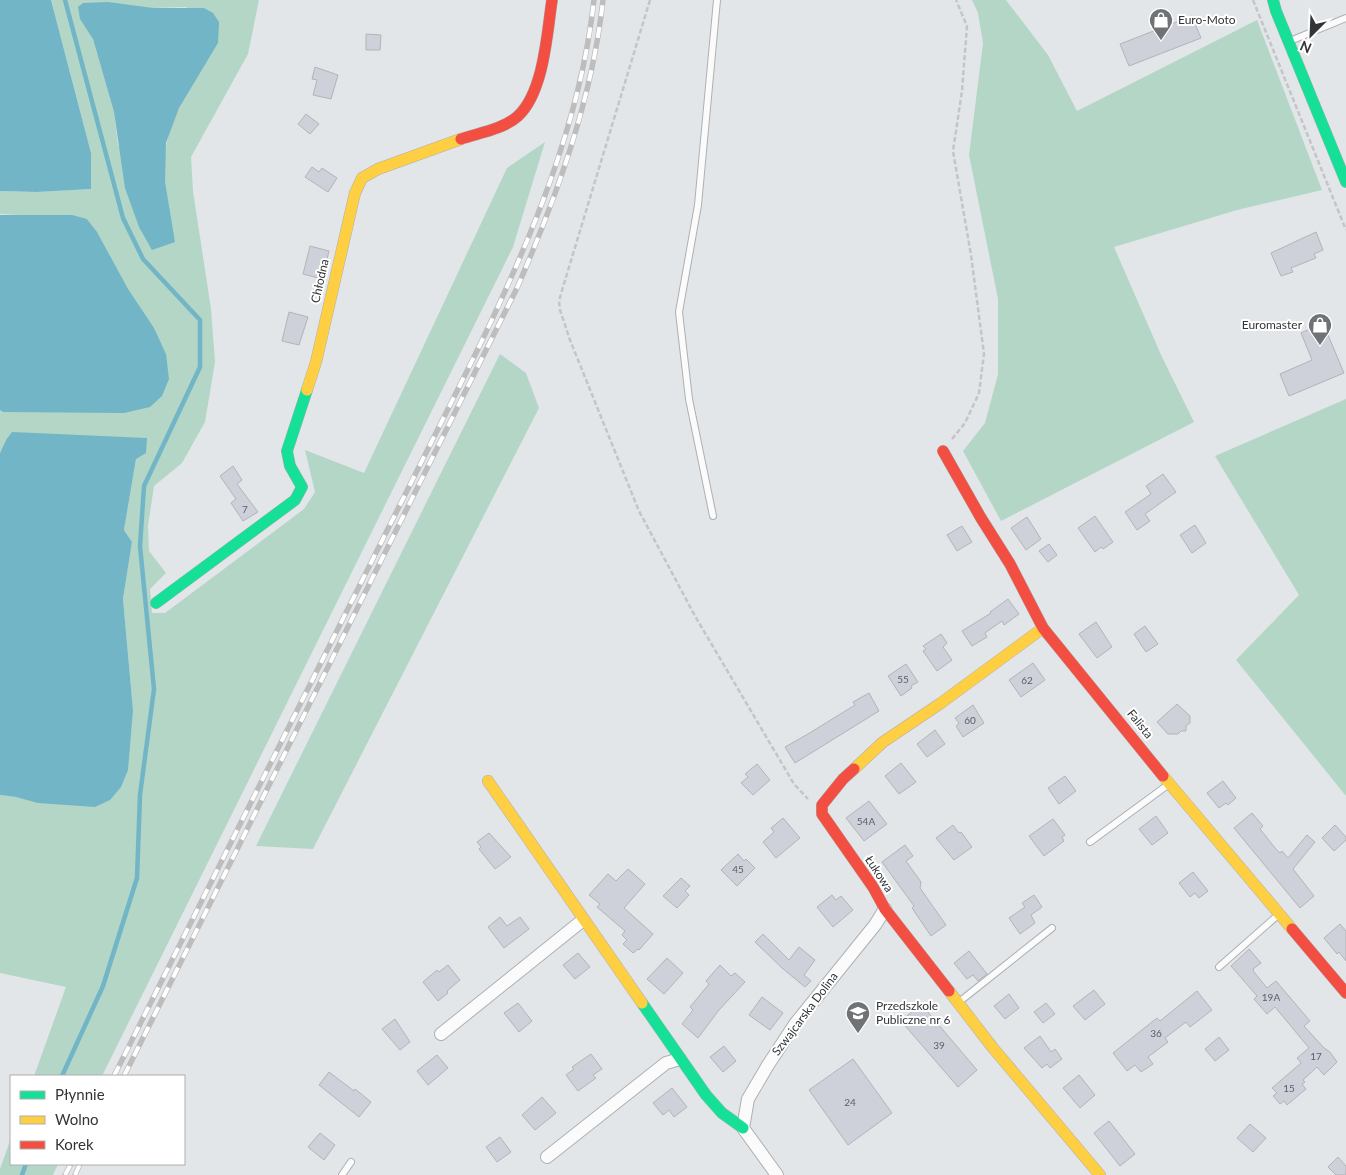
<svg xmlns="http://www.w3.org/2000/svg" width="1346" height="1175" viewBox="0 0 1346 1175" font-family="Lato,sans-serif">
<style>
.green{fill:#b3d6c7;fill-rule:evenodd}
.water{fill:#72b5c6}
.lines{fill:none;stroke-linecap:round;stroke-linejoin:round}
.stream{stroke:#72b5c6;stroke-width:4.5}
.building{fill:#ced0da;stroke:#b3b4b7}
.lane-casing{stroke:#adb0b2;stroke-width:8}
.street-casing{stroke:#adb0b2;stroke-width:14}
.fast-casing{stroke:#adb0b2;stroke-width:12}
.slow-casing{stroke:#adb0b2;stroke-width:12}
.jam-casing{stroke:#adb0b2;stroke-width:12}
.path{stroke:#c3c5c6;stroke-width:2.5;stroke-dasharray:5 2.5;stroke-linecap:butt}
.lane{stroke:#fbfbfc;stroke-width:6}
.street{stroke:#fbfbfc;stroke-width:12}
.fast{stroke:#16e098;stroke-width:11}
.slow{stroke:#ffcf43;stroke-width:11}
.jam{stroke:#f24e42;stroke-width:11}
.rail-casing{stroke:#bdbdbe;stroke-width:5.5}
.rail{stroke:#fff;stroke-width:4;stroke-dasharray:11;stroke-linecap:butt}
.labels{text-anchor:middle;stroke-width:4;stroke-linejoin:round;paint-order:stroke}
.number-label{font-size:10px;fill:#5c5f63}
.poi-label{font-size:12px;fill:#323537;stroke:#fff;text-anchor:start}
.street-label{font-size:12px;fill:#323537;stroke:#fff}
</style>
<rect width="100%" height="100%" fill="#e3e6e8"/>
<path class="green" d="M51,0h208l-11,54 -57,103 2,34 18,118 4,53 -10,60 -23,41 -28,23 -6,40 1,25 17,22 -16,16 2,24h13l139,-104 11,-17 -10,-42 59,23 143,-305 38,-26 -32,105 -411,829h-68l32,-89 -66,-14v-178l16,2 117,-87 -10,-111 9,-57 -8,-12 12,-71 -130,-19 -6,13v-43l3,2 163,-58c-11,-23 -25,-43 -38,-64 -14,-23 -24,-49 -41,-71l-87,-5v-23l37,1 54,-3v-36zM186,7l32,36c-19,31 -43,63 -51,99 -7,31 1,70 8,100l-57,-97 -4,-33 -21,-73 60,-31z
M972,0h34l42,55 29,56 180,-91 65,170 -85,20 -123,37 48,110 32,65 -193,99 -38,-70 22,-28 13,-49v-75l-29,-144 14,-112 -5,-30z
M500,354l26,19 13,35 -226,441 -57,-3z
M1346,399v397l-110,-136 63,-65 -84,-139z
M11,1138v26h47l-5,11h-53v-6z"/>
<path class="water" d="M0,0h51l40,153v36l-54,3 -37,-1z
M108,2l45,6h51l9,5 6,9 -1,21 -39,65 -13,35 -1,39 10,60 -23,8 -13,-23 -14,-39 -11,-76 -21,-73 -13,-20 -2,-12 5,-4z
M0,215h72l15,4 10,13 31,57 26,39 12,26 3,25 -7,17 -12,11 -26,6 -121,-1 -3,-2z
M12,432l135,6 -1,15 -10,6 -12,71 8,12 -9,57 10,111 -5,60 -7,17 -11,13 -15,7 -57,-4 -22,-6 -16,-2v-342l6,-13z"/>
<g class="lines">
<path class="stream" d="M62,1076l41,-90 34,-108 3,-83 14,-106 -14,-143 4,-60 56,-119v-47l-57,-61 -20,-41 -58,-218
M22,1175l4,-11"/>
</g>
<path class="building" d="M1192,16l9,22 -72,28 -9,-22z
M366,34l15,1 -1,15h-14z
M315,67l23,8 -7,24 -18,-4 4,-15 -5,-1z
M306,114l13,10 -9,10 -12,-10z
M312,167l7,5 3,-4 15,10 -9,14 -23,-15z
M1316,232l7,18 -9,4 2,4 -25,10 2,4 -12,4 -10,-23z
M310,246l19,5 -7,28 -19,-5z
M289,312l19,5 -9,28 -17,-4z
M1323,323l21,50 -55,23 -9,-22 32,-14 -11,-27z
M233,466l9,14 -5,4 21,28 -15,9 -12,-18 5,-4 -16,-23z
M1163,474l13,18 -31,22 5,7 -13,9 -12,-18 26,-18 -5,-8z
M1095,516l18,26 -10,7 -2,-2 -6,5 -17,-24z
M1027,517l14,22 -15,11 -15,-22z
M1195,525l11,18 -14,10 -12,-18z
M962,526l10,16 -15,9 -10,-16z
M1049,544l8,11 -9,7 -9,-11z
M1008,599l11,15 -15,11 -2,-4 -17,12 2,4 -15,9 -10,-15 29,-18 -1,-1z
M1096,622l16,25 -15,11 -18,-24z
M1145,626l13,18 -12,8 -12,-18z
M941,634l6,9 -4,4 9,13 -15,11 -14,-20 3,-2 -3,-3z
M1033,663l12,17 -24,17 -12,-17z
M906,664l12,18 -7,4 1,2 -11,8 -13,-20z
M869,693l10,18 -84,52 -10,-16 23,-13 47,-29 -2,-3z
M1177,704l13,12v7l-4,3v5h-5l-3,3h-10l-11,-12z
M973,705l11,18 -21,14 -7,-11 3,-3 -4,-5z
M935,730l10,14 -18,13 -10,-13z
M901,763l15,19 -17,12 -14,-18z
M757,764l13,16 -17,15 -12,-12 7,-6 -3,-3z
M1065,776l11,15 -17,13 -11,-16z
M1223,781l13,17 -8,7 -2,-2 -7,5 -12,-15z
M869,801l18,23 -23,17 -18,-23z
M1252,813l11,13 -3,3 15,19 5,5 2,-2 6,7 19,-23 8,7 -22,27 21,27 -14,12 -66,-80z
M1156,816l12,17 -16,12 -13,-16z
M783,818l17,20 -24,20 -13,-16 11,-10 -3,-4z
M1053,819l12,16 -3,2 2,4 -20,15 -15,-20z
M953,825l6,8 2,-1 11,15 -18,13 -18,-22z
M1335,825l11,12v3l-12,11 -12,-13z
M489,833l22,24 -16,12 -16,-20 2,-2 -4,-5z
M905,845l8,11 -7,5 15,21 -1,6 26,37 -15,11 -19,-28 2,-2 -32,-44z
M738,854l6,7 2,-2 9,9 -18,18 -16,-16z
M628,869l17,15 -21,24 29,26 -14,16 -1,-1 -5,4 -10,-9 4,-4 -5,-5 3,-4 -28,-24 3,-3 -11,-9 19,-21 8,7z
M1193,872l15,19 -9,7 -4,-5 -5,4 -11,-14z
M681,878l9,8 -5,5 4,4 -12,13 -14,-12z
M832,895l4,5 5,-4 12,14 -20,17 -16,-20z
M1034,895l8,12 -11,8 4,8 -15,11 -11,-16 16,-11 -3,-4z
M500,917l7,9 13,-9 9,12 -25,19 -16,-21z
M1340,924l6,7v30l-7,-9 -2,2 -13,-16z
M763,934l26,26 10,-13 16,13 -11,15 7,6 -6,6 -23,-19 -27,-26z
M1249,949l12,14 -8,6 1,3 13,16 9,-7 34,40 -6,5 20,22 6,4 7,10 -13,13 -7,-8 -14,13 2,2 -3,2 4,5 -19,16 -3,-4 -4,3 -7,-8 4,-3 -5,-5 29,-25 -4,-5 12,-10 -34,-41 -8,7 -13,-15 3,-3 -26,-30z
M969,951l18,23 -9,7 -5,-6 -6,4 -13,-16z
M578,953l12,14 -15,12 -12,-14z
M667,958l16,15 -19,21 -17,-15z
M448,965l12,15 -13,11 1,2 -10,8 -15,-19 14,-12 2,2z
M720,965l11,11 4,-3 10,9 -26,28 -21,28 -16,-14 11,-14 -3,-3 19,-23 -3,-3z
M1094,990l11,14 -20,16 -12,-14z
M1197,991l15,19 -22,17 -4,-5 -21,16 3,4 -20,15 5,7 -12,8 -6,-7 -8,6 -14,-18 44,-35 3,3z
M1009,994l10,14 -14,11 -11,-13z
M762,997l21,16 -13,17 -21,-15z
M518,1003l14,18 -13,11 -15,-19z
M1046,1003l9,11 -12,9 -9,-11z
M921,1004l56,66 -19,17 -57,-66z
M395,1019l15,23 -10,8 -18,-21z
M1040,1036l11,16 4,-3 7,10 -12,9 -3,-4 -5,4 -18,-20z
M1219,1037l10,13 -14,11 -10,-12z
M724,1046l12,15 -13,11 -13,-15z
M591,1054l11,15 -9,6 3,3 -18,13 -12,-16 8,-6 -2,-2z
M437,1055l11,13 -20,17 -11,-14z
M853,1059l39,54 -44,32 -39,-55z
M329,1072l25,19 1,-2 16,13 -12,15 -40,-32z
M1079,1075l16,20 -15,13 -17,-20z
M672,1088l15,19 -13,10 -5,-7 -6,5 -10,-12z
M542,1097l14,16 -21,17 -13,-15z
M1109,1121l26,33 -15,12 -26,-33z
M1250,1124l16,14 -13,14 -16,-14z
M320,1133l15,12 -11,15 -16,-13z
M500,1137l11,15 -14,10 -11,-15z
M1338,1157l8,9v9h-10l-8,-8z"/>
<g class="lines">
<g class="lane-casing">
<path id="lane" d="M1290,41l56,-23
M713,516l-24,-117 -10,-87 19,-107 19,-205
M1090,842l79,-58
M1219,967l59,-52
M959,1002l93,-74
M342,1175l9,-13"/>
</g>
<g class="street-casing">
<path id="street" d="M441,1034l142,-114
M547,1157l119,-94 14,-4
M777,1175l-34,-47 5,-29 20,-34 27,-41 80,-99 10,-16"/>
</g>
<g class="fast-casing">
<path id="fast" d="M1273,0l3,11 70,171
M156,603l139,-103 7,-13 -12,-21 -3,-15 20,-61
M642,1003l64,92 16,18 21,15"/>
</g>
<g class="slow-casing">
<path id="slow" d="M307,390l9,-28 39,-169 7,-15 16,-9 83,-30
M854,769l29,-27 58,-39 102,-75
M1163,776l129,153
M488,781l154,222
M949,991l44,57 107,127"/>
</g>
<g class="jam-casing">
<path id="jam" d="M461,139c18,-6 43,-10 57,-23 26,-24 29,-83 34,-116
M943,451l38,67 29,46 33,64 120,148
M854,769l-11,10 -21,26v9l51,73 12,22 64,82
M1292,929l54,64"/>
</g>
<path class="path" d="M650,0l-87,287 -4,14 1,9 10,30 69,171 56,105 99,168 14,15
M1253,0l93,230
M952,439l13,-16 14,-30 5,-39 -13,-99 -18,-104 9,-60 5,-65 -11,-26"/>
<use href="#lane" class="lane"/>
<use href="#street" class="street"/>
<use href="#fast" class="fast"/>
<use href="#slow" class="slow"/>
<use href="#jam" class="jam"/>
<g class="rail-casing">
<path id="rail" d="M114,1076l360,-719c55,-113 106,-231 120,-357
M124,1076l393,-788c40,-92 75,-188 86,-288
M65,1175l6,-11
M75,1175l5,-11"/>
</g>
<use href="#rail" class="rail"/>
</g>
<defs>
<g id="shop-pin" transform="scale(1.25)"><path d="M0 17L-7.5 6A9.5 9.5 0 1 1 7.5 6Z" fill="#707375" stroke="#fff"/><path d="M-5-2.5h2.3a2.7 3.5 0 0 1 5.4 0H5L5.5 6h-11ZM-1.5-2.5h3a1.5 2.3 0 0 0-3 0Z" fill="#fff"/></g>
<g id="school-pin" transform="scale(1.25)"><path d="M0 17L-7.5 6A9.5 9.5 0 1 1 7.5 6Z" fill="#707375" stroke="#fff"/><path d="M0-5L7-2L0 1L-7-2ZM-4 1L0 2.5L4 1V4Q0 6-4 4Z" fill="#fff"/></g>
</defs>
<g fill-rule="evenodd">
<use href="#shop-pin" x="1161" y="20"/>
<use href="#shop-pin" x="1320" y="325"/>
<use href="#school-pin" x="858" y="1013"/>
</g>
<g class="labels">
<g class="number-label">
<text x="245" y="513">7</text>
<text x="903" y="683">55</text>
<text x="1027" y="684">62</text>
<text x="970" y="724">60</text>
<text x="866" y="825">54A</text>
<text x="738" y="873">45</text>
<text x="1271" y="1001">19A</text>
<text x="1156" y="1037">36</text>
<text x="939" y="1049">39</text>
<text x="1316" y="1060">17</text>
<text x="1289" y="1092">15</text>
<text x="850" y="1106">24</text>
</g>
<g class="poi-label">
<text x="1178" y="24">Euro-Moto</text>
<text x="1302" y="329" text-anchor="end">Euromaster</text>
<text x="876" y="1010">Przedszkole<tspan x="876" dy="14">Publiczne nr 6</tspan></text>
</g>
<g class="street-label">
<text transform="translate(320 281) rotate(-77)" y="4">Chłodna</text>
<text transform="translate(1140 724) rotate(51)" y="4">Falista</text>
<text transform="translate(879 874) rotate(57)" y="4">Łukowa</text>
<text transform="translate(805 1014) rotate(-53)" y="4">Szwajcarska Dolina</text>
</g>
</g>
<rect x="10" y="1075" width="175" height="90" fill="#ffffff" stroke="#adaeaf"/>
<rect x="20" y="1091" width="25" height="8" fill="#16e098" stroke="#adaeaf"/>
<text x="55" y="1100" font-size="15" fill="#323537">Płynnie</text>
<rect x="20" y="1116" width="25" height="8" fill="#ffcf43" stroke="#adaeaf"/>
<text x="55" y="1125" font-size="15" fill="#323537">Wolno</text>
<rect x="20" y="1141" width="25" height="8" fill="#f24e42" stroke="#adaeaf"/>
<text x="55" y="1150" font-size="15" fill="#323537">Korek</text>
<g transform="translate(1311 35) rotate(204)" stroke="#ffffff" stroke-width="4" paint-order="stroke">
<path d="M0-4L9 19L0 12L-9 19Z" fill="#323537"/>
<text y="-8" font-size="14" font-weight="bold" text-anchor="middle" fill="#323537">N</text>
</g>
</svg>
